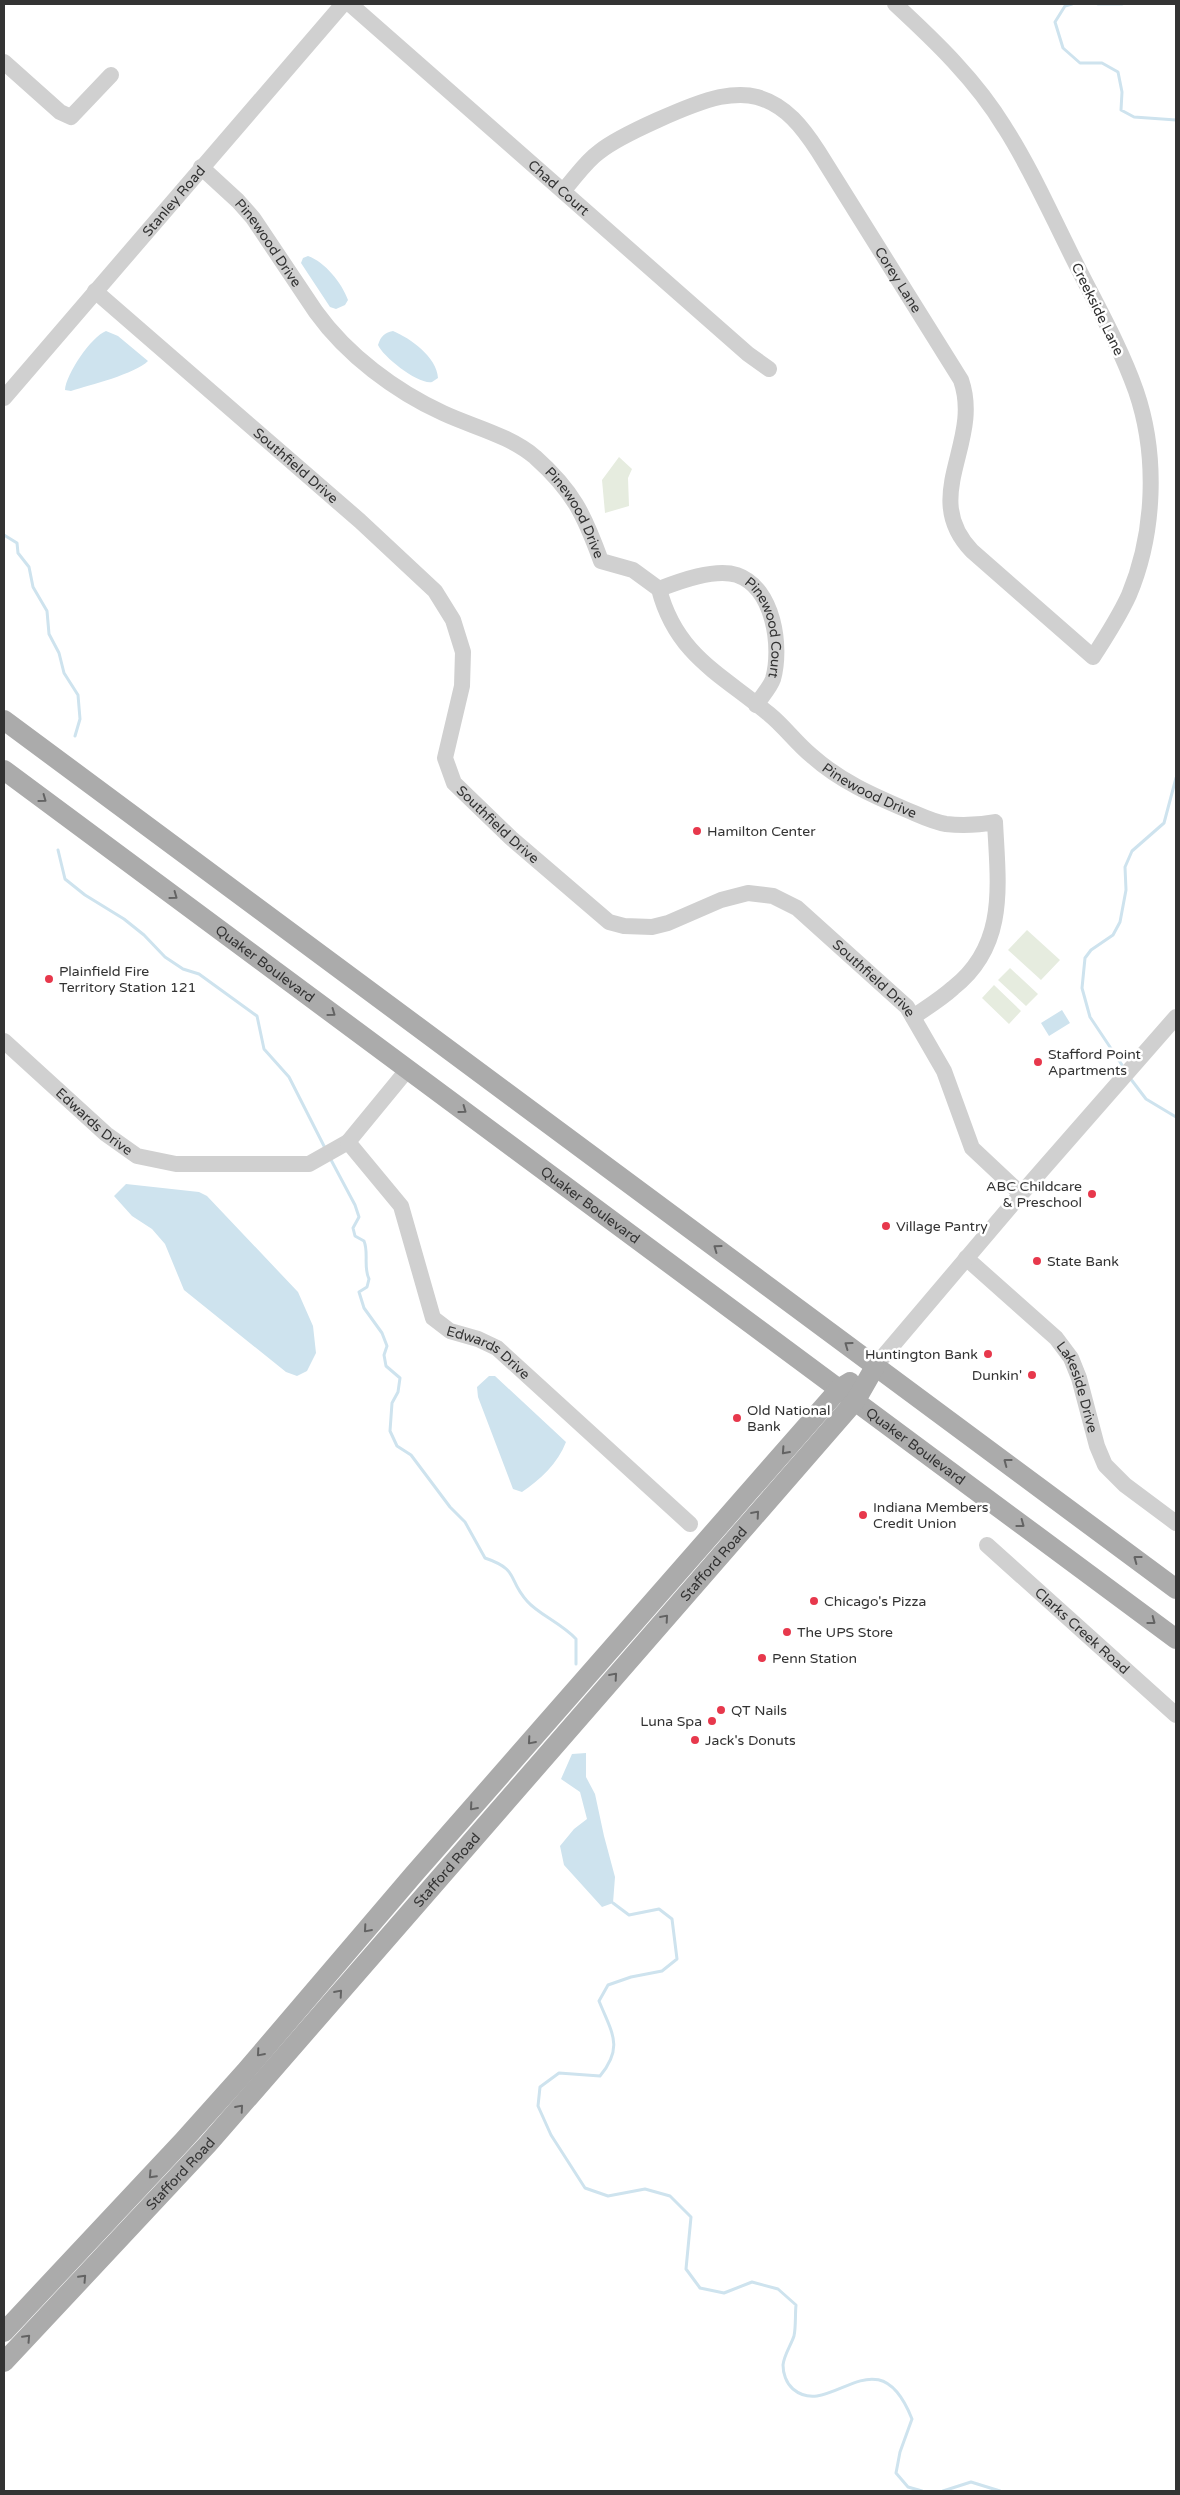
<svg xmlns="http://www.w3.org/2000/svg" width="1180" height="2495" viewBox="0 0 1180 2495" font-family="'Varela Round',sans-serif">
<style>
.green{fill:#e6ecdf}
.water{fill:#cee3ee}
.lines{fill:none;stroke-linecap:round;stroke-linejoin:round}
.stream{stroke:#cee3ee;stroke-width:3}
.minor{stroke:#d0d0d0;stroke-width:16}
.major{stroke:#ababab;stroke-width:20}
.oneway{stroke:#636363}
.poi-dot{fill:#e7384c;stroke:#fff;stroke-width:2}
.labels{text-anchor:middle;stroke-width:5;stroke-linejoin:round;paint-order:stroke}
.street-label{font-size:14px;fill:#333;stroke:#fff}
.poi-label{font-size:14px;fill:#333;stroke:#fff;text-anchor:start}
</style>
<rect width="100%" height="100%" fill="#fff"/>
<path class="green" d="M619,457l13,12 -4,9 1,28 -24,7 -3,-33z
M1027,930l33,30 -19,20 -33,-30z
M1010,968l28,26 -12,12 -28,-26z
M994,985l27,26 -12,13 -27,-26z"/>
<path class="water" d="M308,256c17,6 34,27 40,44l-3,5 -9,4 -6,-2 -29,-44 2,-5z
M106,331l12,5 30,25c-13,13 -58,24 -77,30l-6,-1c1,-16 26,-53 41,-59z
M393,331c17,7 44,26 45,47l-6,4c-13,3 -49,-25 -54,-37 3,-9 6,-12 15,-14z
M1062,1010l8,13 -21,13 -8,-13z
M126,1184l73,8 8,4 91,96 15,34 3,27 -9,18 -10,5 -11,-4 -102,-82 -19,-46 -13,-15 -20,-13 -18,-20z
M489,1376h6l71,66c-8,21 -26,38 -44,50l-9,-3 -35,-92 -1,-10z
M586,1753v24l9,17 9,42 11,41 -2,26 -11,4 -38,-42 -4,-19 14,-17 13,-10 -7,-27 -19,-13 11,-25z"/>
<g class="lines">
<path class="stream" d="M1072,4l-7,2 -10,16 8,26 17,15h22l16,9 4,20 -1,18 13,7 42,3
M1098,4h24
M4,535l13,8 1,10 11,14 4,20 14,24 2,23 10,19 5,20 14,22 2,24 -5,17
M58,850l7,29 20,16 39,24 20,16 21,22 18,12 16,5 58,42 7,33 25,28 36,71
M1124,1068l-34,-51 -8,-29 3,-30 6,-8 22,-15 7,-13 6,-32 -1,-23 7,-16 32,-28 12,-45
M1130,1078l16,21 30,18
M330,1158l25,47 4,12 -6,11 2,8 9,5c5,12 -1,26 5,38l-2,8 -8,5 5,16 18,25 5,13 -3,9 2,11 14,12 -2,14 -6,11 -2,28 7,15 14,9 39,52 15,15 20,36c35,12 22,21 42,43 11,13 34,22 49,38v25
M613,1903l16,12 30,-6 13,10 5,40 -15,12 -31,6 -23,8 -9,16c13,32 25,46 1,75l-41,-3 -19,14 -2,19 13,29 34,53 23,8 37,-7 25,7 21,21 -5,52 14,19 24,5 28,-11 26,7 18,16c-1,10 0,22 -2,31 -3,9 -10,19 -11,29 0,8 3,18 10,24 38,32 84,-58 119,30l-12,33 -4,21 12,14 14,4
M943,2491l28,-9 29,9"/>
<g class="minor">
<path id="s1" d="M350,4l398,350 21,15"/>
<path d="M4,62l56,50 11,5 40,-42"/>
<path id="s2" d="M201,167l37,34 15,17 63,94c31,43 79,79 127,101 30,14 66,22 92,44 38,34 49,57 66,104l32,9 26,19c17,66 62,85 110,125 16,13 27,29 43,42 28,25 60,39 95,54 12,5 26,12 39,14 16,2 33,1 49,-2 3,62 13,123 -42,166 -12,11 -27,20 -40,29"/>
<path id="s3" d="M563,191c12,-13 22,-29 36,-39 21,-17 93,-49 121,-55 11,-2 26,-3 37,0 29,8 46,31 61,54l143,229c22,63 -42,116 11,171l121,106c13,-20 26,-40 36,-62 26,-62 29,-140 7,-204 -17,-48 -44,-94 -66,-139 -21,-42 -40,-85 -65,-124 -29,-48 -70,-87 -110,-124"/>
<path id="s4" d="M95,291l265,230 75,70 18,29 10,32 -1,34 -17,72 9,25 57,55 98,84 15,4 28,1 16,-4 53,-23 27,-7 25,3 24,12 110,99 37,64 28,77 49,46"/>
<path id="s5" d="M4,398l339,-394"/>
<path id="s6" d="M659,589c21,-8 56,-21 78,-14 37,13 45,72 36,104 -3,9 -12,18 -17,26"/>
<path id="s7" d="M4,1041l102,93 31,22 39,8h133l39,-22"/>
<path id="s8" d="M408,1069l-60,73 53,64 32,112 17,13 28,8 19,9 193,176"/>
<path id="s9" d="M966,1258l90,80 15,20 8,20 18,68 8,19 20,20 51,38"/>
<path d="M876,1365l145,-171 155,-177"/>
<path id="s10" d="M987,1545l189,170"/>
</g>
<g class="major">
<path d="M4,720l1172,869"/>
<path id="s11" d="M4,770l1172,869"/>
<path d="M4,2332l179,-191 62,-69 169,-198 426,-486 10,-6"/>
<path id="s12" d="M4,2362l204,-218 648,-744 20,-35"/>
</g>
</g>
<defs><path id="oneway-chevron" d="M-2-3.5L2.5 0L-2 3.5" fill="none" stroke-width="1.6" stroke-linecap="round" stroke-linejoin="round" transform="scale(1.25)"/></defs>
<g class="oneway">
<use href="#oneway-chevron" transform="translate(43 799) rotate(36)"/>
<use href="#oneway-chevron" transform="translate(174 896) rotate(36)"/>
<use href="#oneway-chevron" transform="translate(332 1013) rotate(36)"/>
<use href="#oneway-chevron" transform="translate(463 1110) rotate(36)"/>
<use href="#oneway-chevron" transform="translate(717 1248) rotate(-144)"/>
<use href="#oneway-chevron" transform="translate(848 1345) rotate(-144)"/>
<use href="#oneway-chevron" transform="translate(785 1451) rotate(132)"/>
<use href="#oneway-chevron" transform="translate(1007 1462) rotate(-143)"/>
<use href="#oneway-chevron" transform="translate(756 1514) rotate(-49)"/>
<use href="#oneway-chevron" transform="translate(1021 1524) rotate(37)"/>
<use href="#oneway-chevron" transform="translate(1137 1559) rotate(-143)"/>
<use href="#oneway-chevron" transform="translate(665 1618) rotate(-49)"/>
<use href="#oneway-chevron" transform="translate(1152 1621) rotate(37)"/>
<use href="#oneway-chevron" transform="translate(614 1676) rotate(-49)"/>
<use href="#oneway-chevron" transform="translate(531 1741) rotate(131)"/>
<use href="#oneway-chevron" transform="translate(473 1807) rotate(131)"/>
<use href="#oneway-chevron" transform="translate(367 1929) rotate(131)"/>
<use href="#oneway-chevron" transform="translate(339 1993) rotate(-49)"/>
<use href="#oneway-chevron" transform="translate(260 2053) rotate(131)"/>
<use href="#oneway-chevron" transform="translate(240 2108) rotate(-49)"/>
<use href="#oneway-chevron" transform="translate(152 2175) rotate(133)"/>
<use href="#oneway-chevron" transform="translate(83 2278) rotate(-47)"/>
<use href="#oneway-chevron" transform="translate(27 2338) rotate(-47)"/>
</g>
<g class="poi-dot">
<circle cx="697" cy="831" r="5"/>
<circle cx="49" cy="979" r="5"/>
<circle cx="1038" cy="1062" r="5"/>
<circle cx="1092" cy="1194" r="5"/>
<circle cx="886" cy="1226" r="5"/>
<circle cx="1037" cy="1261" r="5"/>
<circle cx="988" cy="1354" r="5"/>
<circle cx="1032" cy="1375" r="5"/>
<circle cx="737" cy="1418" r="5"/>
<circle cx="863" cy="1515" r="5"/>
<circle cx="814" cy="1601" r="5"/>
<circle cx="787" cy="1632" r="5"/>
<circle cx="762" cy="1658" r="5"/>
<circle cx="721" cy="1710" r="5"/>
<circle cx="712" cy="1721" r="5"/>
<circle cx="695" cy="1740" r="5"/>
</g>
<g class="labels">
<g class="street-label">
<text dy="5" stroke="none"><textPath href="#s1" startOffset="278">Chad Court</textPath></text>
<text dy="5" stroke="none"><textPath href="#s5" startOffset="260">Stanley Road</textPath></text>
<text dy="5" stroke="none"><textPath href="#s2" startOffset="102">Pinewood Drive</textPath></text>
<text dy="5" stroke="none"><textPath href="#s3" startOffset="459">Corey Lane</textPath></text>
<text transform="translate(1098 309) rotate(64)" y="5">Creekside Lane</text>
<text dy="5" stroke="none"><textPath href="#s4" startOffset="266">Southfield Drive</textPath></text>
<text dy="5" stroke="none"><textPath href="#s2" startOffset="522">Pinewood Drive</textPath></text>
<text dy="5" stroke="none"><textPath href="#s6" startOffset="145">Pinewood Court</textPath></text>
<text dy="5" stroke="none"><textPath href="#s2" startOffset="941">Pinewood Drive</textPath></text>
<text dy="5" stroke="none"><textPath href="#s4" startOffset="716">Southfield Drive</textPath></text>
<text dy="5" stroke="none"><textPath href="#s11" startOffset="325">Quaker Boulevard</textPath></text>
<text dy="5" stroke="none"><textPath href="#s4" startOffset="1166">Southfield Drive</textPath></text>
<text dy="5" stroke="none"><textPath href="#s7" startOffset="121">Edwards Drive</textPath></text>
<text dy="5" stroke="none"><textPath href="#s11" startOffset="730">Quaker Boulevard</textPath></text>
<text dy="5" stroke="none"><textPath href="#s8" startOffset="360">Edwards Drive</textPath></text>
<text dy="5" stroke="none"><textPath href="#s9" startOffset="175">Lakeside Drive</textPath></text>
<text dy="5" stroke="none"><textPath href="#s11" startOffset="1135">Quaker Boulevard</textPath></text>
<text dy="5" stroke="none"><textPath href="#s12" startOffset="1068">Stafford Road</textPath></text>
<text dy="5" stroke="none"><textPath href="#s10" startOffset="128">Clarks Creek Road</textPath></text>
<text dy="5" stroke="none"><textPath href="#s12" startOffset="662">Stafford Road</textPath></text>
<text dy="5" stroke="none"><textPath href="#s12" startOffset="258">Stafford Road</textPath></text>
</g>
<g class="poi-label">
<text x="707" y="836">Hamilton Center</text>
<text x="59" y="976">Plainfield Fire<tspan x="59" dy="16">Territory Station 121</tspan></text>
<text x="1048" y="1059">Stafford Point<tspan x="1048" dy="16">Apartments</tspan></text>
<text x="1082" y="1191" text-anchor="end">ABC Childcare<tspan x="1082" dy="16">&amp; Preschool</tspan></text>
<text x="896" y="1231">Village Pantry</text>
<text x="1047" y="1266">State Bank</text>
<text x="978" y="1359" text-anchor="end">Huntington Bank</text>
<text x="1022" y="1380" text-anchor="end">Dunkin'</text>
<text x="747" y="1415">Old National<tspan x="747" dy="16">Bank</tspan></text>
<text x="873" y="1512">Indiana Members<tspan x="873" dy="16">Credit Union</tspan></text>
<text x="824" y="1606">Chicago's Pizza</text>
<text x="797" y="1637">The UPS Store</text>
<text x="772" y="1663">Penn Station</text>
<text x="731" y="1715">QT Nails</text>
<text x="702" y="1726" text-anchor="end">Luna Spa</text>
<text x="705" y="1745">Jack's Donuts</text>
</g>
</g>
<rect width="1180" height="2495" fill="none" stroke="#333333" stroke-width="10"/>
</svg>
